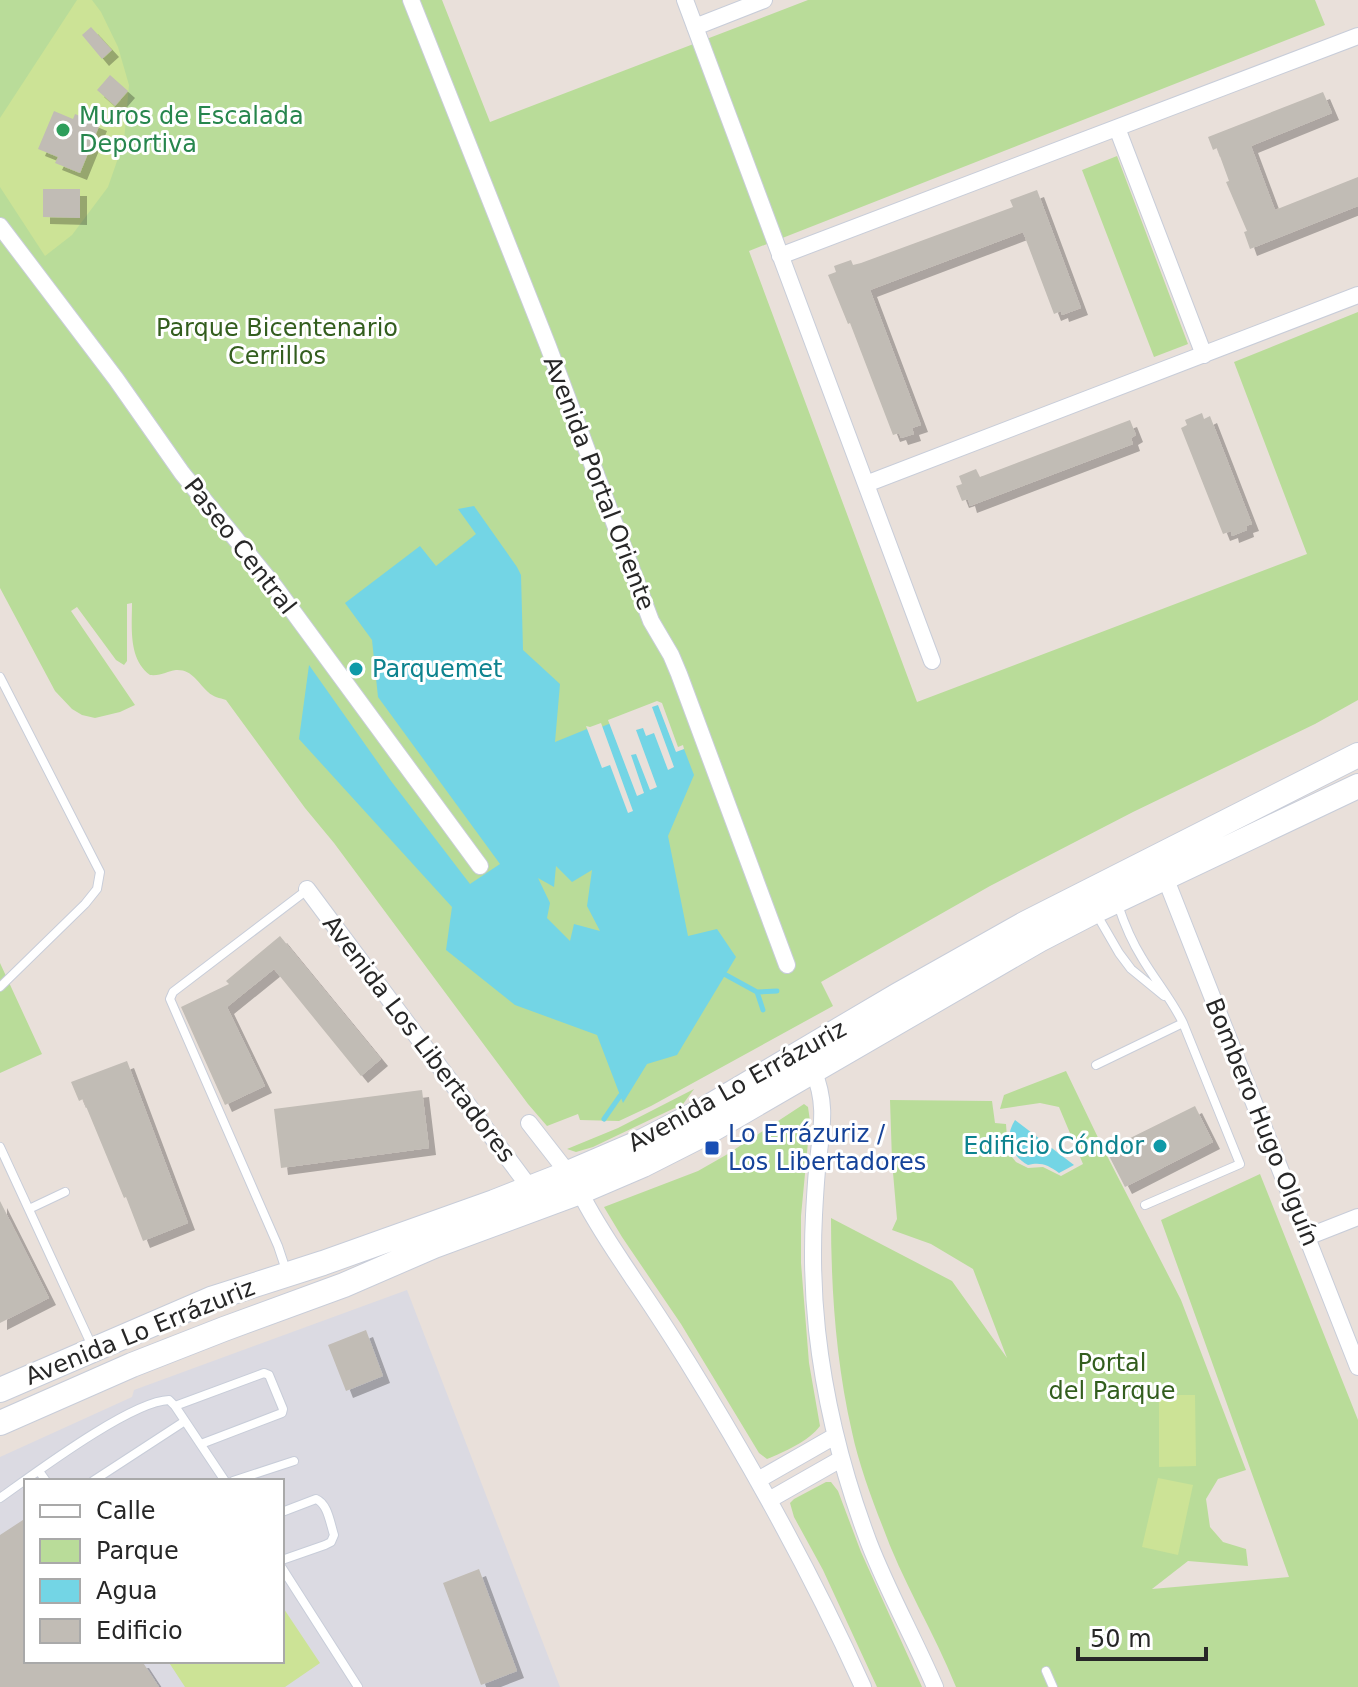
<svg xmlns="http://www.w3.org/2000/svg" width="1358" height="1687" viewBox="0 0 1358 1687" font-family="'DejaVu Sans',sans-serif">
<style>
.industrial{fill:#dbdae2;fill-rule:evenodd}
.green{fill:#b9dc99}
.pitch{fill:#cce396}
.water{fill:#73d5e5;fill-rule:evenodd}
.pier{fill:#e9e0da}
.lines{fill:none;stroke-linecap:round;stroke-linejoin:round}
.stream{stroke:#73d5e5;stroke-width:5}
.building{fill:#c1bcb5;filter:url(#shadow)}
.lane-casing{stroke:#c8cdd9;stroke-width:10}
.street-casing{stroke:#c8cdd9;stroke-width:18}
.secondary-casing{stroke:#c8cdd9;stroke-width:26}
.lane{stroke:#fff;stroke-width:8}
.street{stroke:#fff;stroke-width:16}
.secondary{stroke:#fff;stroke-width:24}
.leisure-dot{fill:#2e9e5b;stroke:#fff;stroke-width:3}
.culture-dot{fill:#0f9aa8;stroke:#fff;stroke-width:3}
.transit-dot{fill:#1a4fb4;stroke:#fff;stroke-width:3}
.labels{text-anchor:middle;stroke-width:6;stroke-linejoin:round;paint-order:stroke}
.leisure-label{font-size:24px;fill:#27864d;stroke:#fff;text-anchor:start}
.park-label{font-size:24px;fill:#335e1e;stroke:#fff}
.street-label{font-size:24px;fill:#272727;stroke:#fff}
.culture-label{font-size:24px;fill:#0d838f;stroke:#fff;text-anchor:start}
.transit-label{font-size:24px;fill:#164399;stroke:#fff;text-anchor:start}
</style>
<defs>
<filter id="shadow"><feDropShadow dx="7" dy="7" stdDeviation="0" flood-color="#0004"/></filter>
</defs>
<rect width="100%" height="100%" fill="#e9e0da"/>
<path class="industrial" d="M407,1290l153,397h-560v-230l132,-60 2,-7zM26,1481h256v180h-256z"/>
<path class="green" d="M0,0h442l48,122 318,-122h507l10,25 -576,226 168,451 390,-148 -73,-192 124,-50v388l-43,24 -182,88 -143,74 -169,96 12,24 -182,100 -32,15 -39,-1 -2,-6 -31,12 -19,-22 -194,-261 -29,-35 -79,-108c-6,-2 -13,-3 -18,-8 -10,-9 -16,-23 -32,-22 -9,1 -14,6 -26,5 -22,-16 -18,-48 -18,-72l-5,1v57l-3,4 -8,-5 -39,-53 -6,4 64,94 -15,7 -25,6 -13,-3 -10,-6 -17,-18 -55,-103z
M1117,156l71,188 -34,13 -72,-187z
M0,963l42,91 -42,19z
M1066,1071l37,77 78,152 65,170 -28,9 -12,20 4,28 13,15 23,7 2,17 -60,-5 -36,28 137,-12 -128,-357 99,-46 98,246v267h-402c-22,-55 -54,-106 -74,-162 -11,-28 -24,-64 -30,-93 -16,-70 -21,-142 -21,-214l121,63 55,77 -34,-89 -42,-25 -39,-14 5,-11 -5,-58 -2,-61 102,1 3,22 11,1 2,28 8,10 12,6 15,-1 18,9 22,-12 -24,-57 -19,-4 -40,6 4,-14z
M694,1089l-11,15 -90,43 -17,5 -9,-3 51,-21z
M804,1104l4,3 2,14 -9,95v47l8,100 11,63c-11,15 -36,26 -53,33l-8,-6 -78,-129 -59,-87 -18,-30 94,-36 28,-16z
M826,1482h5l7,9 23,61 61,135h-45l-54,-117 -29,-53 -4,-14 4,-4z"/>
<path class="pitch" d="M77,0h15l9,12 17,35 11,38 -5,56 -16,46 -36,48 -27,21 -45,-69v-69z
M1159,1395h36l1,71 -37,1z
M1158,1478l35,7 -15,70 -36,-8z
M282,1606l38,57 -35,24h-100l-17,-26h114z"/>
<path class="water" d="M474,506l43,61 4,8 2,75 37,34 -5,58 32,-13 2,3 69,-28 18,47 8,-2 10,26 -26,61 20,100 29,-7 19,28 -59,98 -30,9 -24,39 -26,-68 -82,-30 -69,-55 6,-43 -153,-168 10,-74 82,116 79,103 30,-20 -122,-167 -6,-57 -27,-37 75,-57 16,20 40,-32 -18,-25zM556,866l16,16 20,-12 -5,36 13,25 -26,-7 -4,17 -23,-23 3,-15 -12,-25 16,9z
M1015,1120l59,45 -15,8c-11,-8 -18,-11 -31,-8 -17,-10 -25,-26 -13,-45z"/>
<path class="pier" d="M657,701l5,2 16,44 5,-2 1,4 -8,3 -18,-47 -6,2 22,60 -6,3 -14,-37 -8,3 -3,-8 -7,2 21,57 -7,3 -14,-36 -5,1 13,38 -7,3 -29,-76z
M601,723l32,88 -5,2 -18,-48 -8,3 -16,-42 4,1z"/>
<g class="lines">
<path class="stream" d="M726,975l31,17 20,-1
M757,992l6,18
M604,1119l16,-23"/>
</g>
<path class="building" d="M91,27l21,23 -10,9 -20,-24z
M110,75l18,16 -13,15 -18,-16z
M1323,92l9,21 -81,33 24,64 83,-33v29l-108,43 -6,-17 3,-1 -21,-49 3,-1 -12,-33 -4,2 -5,-13z
M54,111l19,8 2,-5 25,10 -20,49 -25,-10 3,-6 -20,-8z
M43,189h37v29l-37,-1z
M1037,190l44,118 -19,7 -1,-4 -7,3 -31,-82 -153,58 51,135 -9,3 2,6 -13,4 -2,-5 -6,2 -43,-112 -2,1 -20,-49 8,-3 -2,-6 17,-6 2,5 8,-2 152,-56 -3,-7z
M1202,413l2,6 6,-3 42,108 -6,2 1,4 -15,6 -1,-5 -8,3 -42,-106 6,-3 -2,-5z
M1130,420l6,15 -5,3 2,6 -163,62 -2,-7 -6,2 -6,-15 6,-2 -3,-8 17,-7 4,8z
M280,936l101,123 -20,17 -87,-107 -47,38 38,79 -40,19 -44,-98 48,-23 -3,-3z
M127,1061l61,162 -45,18 -17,-44 -2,1 -41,-99 -4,2 -8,-19z
M422,1090l7,58 -148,20 -7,-59z
M1195,1106l18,36 -88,45 -19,-37z
M0,1201l49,97 -49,25z
M366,1330l17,46 -37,15 -18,-46z
M26,1518v143h116l17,26h-159v-152z
M479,1569l38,102 -36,14 -38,-102z"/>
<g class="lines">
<g class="lane-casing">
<path id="lane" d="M0,677l100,195 -3,17 -12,15 -85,83
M1118,905c6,18 14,37 24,53 13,22 30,42 41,65l57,141 -95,41
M1097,915l22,38 12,16 33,27
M1096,1065l87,-42
M0,1147l92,199
M29,1209l36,-17
M287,1273l-9,-27 -108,-247 3,-7 134,-102
M175,1406l89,-33 5,2 14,34 -1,4 -81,31
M39,1471l7,10
M93,1481l92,-60
M233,1481l61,-20
M0,1498c34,-24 131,-97 169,-98l6,6 50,75
M282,1512l34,-13c12,5 14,24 18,36l-3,7 -6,3 -43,15
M282,1568l76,119
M1046,1671l7,16"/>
</g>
<g class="street-casing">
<path id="street" d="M411,0l137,346 103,275 20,34 8,19 108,291
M685,0l247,661
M695,27l69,-27
M1117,128l87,227
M0,226l116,153 66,94 93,114 205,279
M780,256l578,-220
M866,484l492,-189
M1165,877l193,490
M307,889l223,299
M813,1070c14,33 9,56 5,90 -2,18 -3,36 -4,55 -2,38 -1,77 3,115 8,73 26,144 52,213 19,49 45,95 66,144
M529,1123l39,50
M580,1192c15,31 35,59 54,88 18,26 36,54 53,81 65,105 125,213 176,326
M1307,1237l51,-20
M758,1480l77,-44
M769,1500l72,-41"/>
</g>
<g class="secondary-casing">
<path id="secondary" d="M0,1390l211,-91 112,-36 171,-61 74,-29 77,-33 60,-31 193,-114 128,-72 332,-168
M0,1423l132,-58 92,-36 120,-44 90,-39 146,-54 63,-27 65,-33 331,-192 56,-29 263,-125"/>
</g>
<use href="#lane" class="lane"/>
<use href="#street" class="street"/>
<use href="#secondary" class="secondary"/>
</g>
<circle class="leisure-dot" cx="63" cy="130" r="8"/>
<g class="culture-dot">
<circle cx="356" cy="669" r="8"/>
<circle cx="1160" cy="1146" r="8"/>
</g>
<rect class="transit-dot" x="704" y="1140" width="16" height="16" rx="4"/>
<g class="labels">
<g class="leisure-label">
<text x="79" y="124">Muros de Escalada<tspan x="79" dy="28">Deportiva</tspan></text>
</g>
<g class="park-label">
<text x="277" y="336">Parque Bicentenario<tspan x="277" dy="28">Cerrillos</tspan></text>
<text x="1112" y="1371">Portal<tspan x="1112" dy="28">del Parque</tspan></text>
</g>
<g class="street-label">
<text transform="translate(599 483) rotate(69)" y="8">Avenida Portal Oriente</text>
<text transform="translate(240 546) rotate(52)" y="8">Paseo Central</text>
<text transform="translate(419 1039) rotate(53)" y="8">Avenida Los Libertadores</text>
<text transform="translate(737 1086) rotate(-29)" y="8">Avenida Lo Errázuriz</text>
<text transform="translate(1262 1122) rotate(68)" y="8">Bombero Hugo Olguín</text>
<text transform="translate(140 1332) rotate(-22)" y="8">Avenida Lo Errázuriz</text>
</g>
<g class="culture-label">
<text x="372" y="677">Parquemet</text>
<text x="1144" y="1154" text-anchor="end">Edificio Cóndor</text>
</g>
<g class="transit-label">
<text x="728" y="1142">Lo Errázuriz /<tspan x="728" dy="28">Los Libertadores</tspan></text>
</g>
</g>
<rect x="24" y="1479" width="260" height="184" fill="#ffffff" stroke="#a9a9a9" stroke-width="2"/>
<rect x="40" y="1505" width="40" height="12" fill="#ffffff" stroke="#a9a9a9" stroke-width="2"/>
<text x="96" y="1519" font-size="24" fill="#272727">Calle</text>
<rect x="40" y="1539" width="40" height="24" fill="#b9dc99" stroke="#a9a9a9" stroke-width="2"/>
<text x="96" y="1559" font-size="24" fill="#272727">Parque</text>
<rect x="40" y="1579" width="40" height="24" fill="#73d5e5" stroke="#a9a9a9" stroke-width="2"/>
<text x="96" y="1599" font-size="24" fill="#272727">Agua</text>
<rect x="40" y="1619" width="40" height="24" fill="#c1bcb5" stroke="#a9a9a9" stroke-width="2"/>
<text x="96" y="1639" font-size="24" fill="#272727">Edificio</text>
<path d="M1078 1647v12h128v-12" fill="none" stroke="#272727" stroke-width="4"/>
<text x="1090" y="1647" font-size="24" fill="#272727" stroke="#ffffff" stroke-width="6" paint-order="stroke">50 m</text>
</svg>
